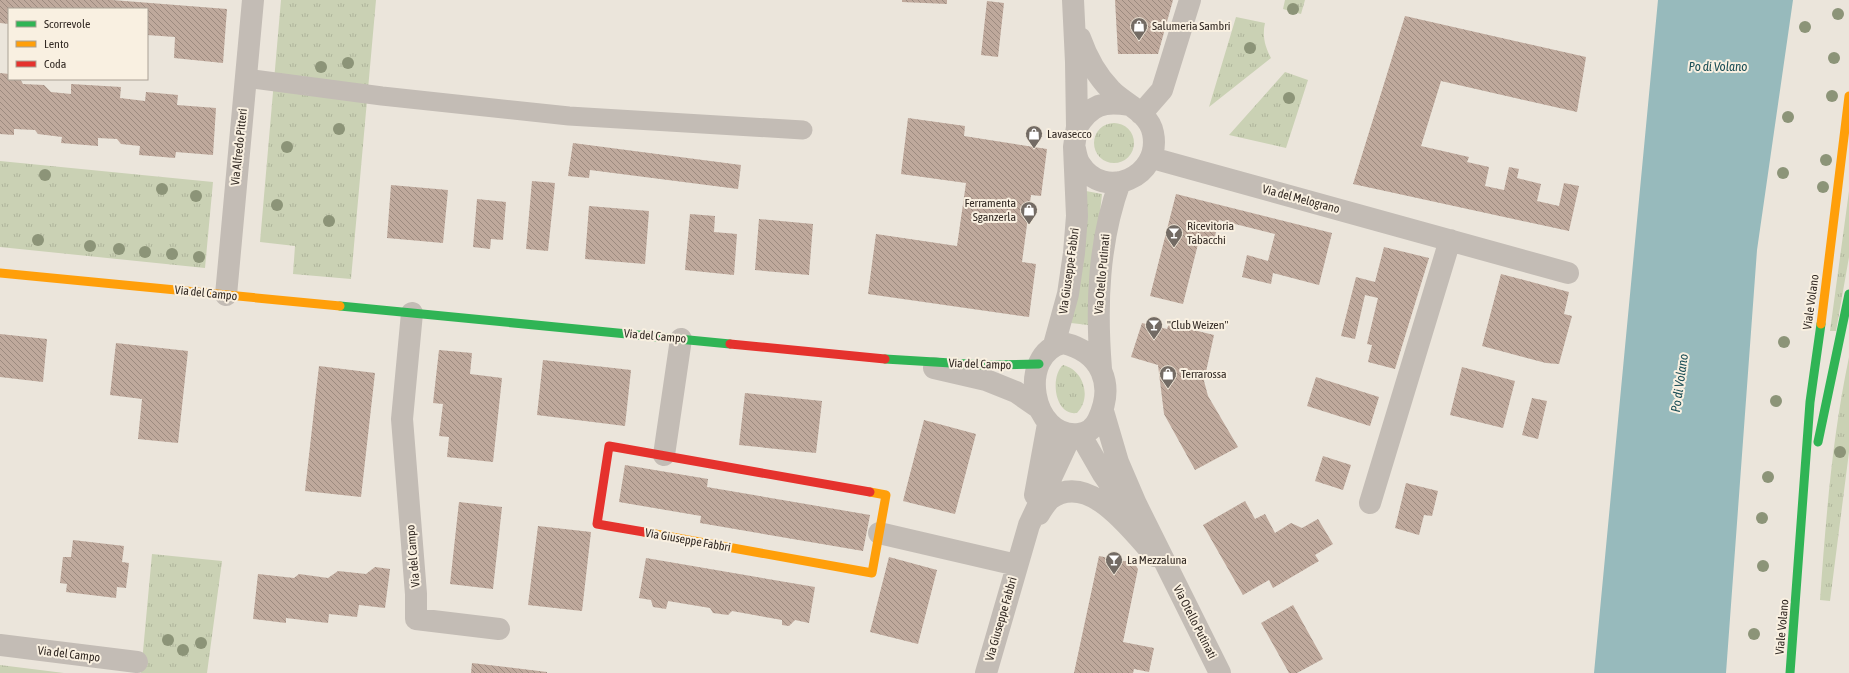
<svg xmlns="http://www.w3.org/2000/svg" width="1849" height="673" viewBox="0 0 1849 673" font-family="'Asap Condensed',sans-serif">
<style>
.grass{fill:url(#grass-tufts)}
.water{fill:#97babc}
.building{fill:url(#building-back-hatch)}
.lines{fill:none;stroke-linecap:round;stroke-linejoin:round}
.lane{stroke:#c3bcb5;stroke-width:19}
.street{stroke:#c3bcb5;stroke-width:22}
.fast{stroke:#30b455;stroke-width:9}
.slow{stroke:#ff9f0a;stroke-width:9}
.jam{stroke:#e5322d;stroke-width:9}
.tree{fill:#8c9478}
.labels{text-anchor:middle;stroke-width:4;stroke-linejoin:round;paint-order:stroke}
.poi-label{font-size:12px;fill:#332a24;stroke:#f9f0e1;text-anchor:start}
.street-label{font-size:12px;fill:#332a24;stroke:#f9f0e1}
.water-label{font-size:13px;font-style:italic;fill:#194d55;stroke:#f9f0e1}
</style>
<defs>
<pattern id="grass-tufts" width="24" height="20" patternUnits="userSpaceOnUse"><rect width="24" height="20" fill="#cad1b4"/><path d="M3 7l-1-3M5 7V3M7 7l1-3M15 17l-1-3M17 17v-4M19 17l1-3" fill="none" stroke="#aeb49b"/></pattern>
<pattern id="building-back-hatch" width="6" height="6" patternUnits="userSpaceOnUse"><rect width="6" height="6" fill="#bfa99c"/><path d="M-1 5l2 2M0 0l6 6M5-1l2 2" fill="none" stroke="#9c8a7f"/></pattern>
</defs>
<rect width="100%" height="100%" fill="#ebe5db"/>
<path class="grass" d="M281,0h95l-25,279 -58,-5 2,-28 -35,-4z
M1285,0h20l-4,14 -18,-5z
M1236,17l29,6c-3,13 0,24 6,35l-62,49z
M1285,72l23,8 -22,68 -57,-13z
M1094 143a20 20 0 1 1 40 0a20 20 0 1 1-40 0Z
M0,161l213,21 -8,86 -205,-21z
M1086,191l16,3 -14,131 -17,-2z
M1849,191v66l-13,74h-6z
M1849,357v95l-19,149 -10,-1c6,-82 12,-162 29,-243z
M1063,365c21,5 29,33 14,48 -23,3 -27,-37 -14,-48z
M152,554l70,7 -15,112h-66z
M0,665l64,8h-64z"/>
<path class="water" d="M1658,0h135l-36,250 -31,423h-132z"/>
<path class="building" d="M0,0h112l115,9 -4,54 -49,-5 1,-21 -28,-2v-26h-138v15l-9,-1z
M902,0h45v4l-45,-2z
M1115,0h58l-15,54h-40z
M987,1l17,2 -6,54 -17,-2z
M1405,16l181,41 -9,55 -136,-31 -20,65 48,11 -2,5 22,5 -4,19 19,4 5,-23 10,2 -2,9 24,6 -4,17 22,5 5,-23 15,3 -10,45 -216,-47z
M0,73l9,1v5h11l3,5 21,1 7,7 20,2v-10l50,3 -1,11 25,3 1,-9 32,3 -1,10 39,3 -3,47 -37,-3 -1,6 -36,-3 1,-9 -19,-2 -4,-5 -19,-1v8l-37,-3 1,-6 -24,-3 -3,-4 -21,-1v6l-14,-1z
M908,118l57,8 -1,10 83,13 -6,47 -10,-1 -9,67 14,2 -7,53 -161,-23 8,-60 81,12 9,-63 -65,-9z
M573,143l168,22 -3,24 -148,-19 -1,8 -21,-2z
M532,181l23,2 -7,68 -22,-2z
M391,185l57,5 -5,53 -56,-5z
M1176,194l156,39 -13,52 -46,-12 -2,11 -29,-7 5,-22 21,6 7,-27 -56,-14 -6,24 -14,-4 -16,64 -33,-8z
M477,199l29,3 -3,38 -12,-1 -1,10 -17,-2z
M589,206l60,5 -4,53 -60,-5z
M690,214l25,2 -1,16 23,2 -3,41 -49,-5z
M759,219l54,5 -4,51 -54,-5z
M1384,247l45,11 -34,111 -27,-7 4,-17 -5,-1 11,-46 -13,-3 -10,44 -14,-3 15,-59 19,5z
M1501,274l68,18 -5,22 8,2 -13,48 -13,-1 -64,-17z
M1142,323l25,6 2,-5 45,11 -10,46 4,15 30,51 -43,23 -31,-56 -6,-49 -27,-8z
M0,334l47,5 -4,43 -43,-5z
M116,343l72,8 -10,92 -40,-4 4,-40 -32,-4z
M439,350l33,3 -2,21 32,4 -9,84 -46,-5 2,-20 -10,-1 4,-32 -10,-1z
M543,360l88,10 -6,56 -88,-11z
M319,366l56,7 -14,124 -56,-6z
M1462,367l53,14 -12,47 -53,-13z
M1316,377l63,20 -9,29 -63,-20z
M745,393l77,8 -6,52 -77,-8z
M1532,398l15,3 -9,38 -16,-4z
M924,420l52,14 -21,80 -52,-13z
M1323,456l28,9 -8,25 -28,-9z
M625,465l83,14 -1,8 163,28 -7,36 -163,-28 1,-7 -82,-14z
M1406,483l32,8 -6,25 -8,-1 -5,20 -24,-7z
M1245,501l10,18 10,-5 10,19 16,-10 11,5 16,-9 15,25 -18,11 4,6 -46,27 -4,-8 -26,15 -40,-70z
M459,502l43,5 -9,82 -43,-5z
M538,526l53,6 -9,79 -54,-6z
M73,540l51,6 -2,16 7,1 -3,25 -9,-1 -1,11 -50,-6 1,-8 -7,-1 3,-26h8z
M1099,556l35,7 4,6 -15,73 31,6 -5,24 -15,-3 -1,4h-59z
M889,557l48,13 -19,74 -48,-12z
M646,558l169,29 -6,36 -14,-3 -6,6 -7,-1v-5l-50,-9 -4,4 -15,-2 -3,-5 -42,-7 -2,8 -13,-2 -2,-7 -12,-2z
M375,567l15,2 -5,39 -26,-3 -2,12 -28,-3 -1,9 -42,-5v5l-33,-4 5,-45 36,4 5,-4 29,4 10,-7 28,3z
M1293,605l30,54 -26,14h-8l-28,-50z
M472,663l75,9v1h-76z"/>
<g class="lines">
<path class="lane" d="M246,78l136,18 187,20 234,14"/>
<path class="street" d="M1141,114l21,-24 28,-90
M1077,127c14,-23 27,-26 52,-22
M1075,149c1,5 2,11 5,15 24,38 82,13 73,-31 -4,-21 -29,-29 -42,-43 -15,-15 -24,-32 -31,-52
M1152,158l416,115
M226,295l27,-295
M412,313l-10,106 14,175v25l83,10
M1063,343c39,9 52,42 35,77 -4,8 -10,13 -19,14 -48,6 -62,-80 -16,-91z
M1054,345l14,-51 6,-41 3,-37 -3,-69 3,-20 -1,-65 -3,-62
M934,368l52,12 30,12 23,16
M1101,369c-5,-63 -3,-127 19,-187
M1103,411l15,51 18,42 84,169
M1080,434l23,40 25,36
M664,455l17,-116
M1035,495l13,-71
M1370,503l80,-263
M1039,514c3,-5 7,-11 11,-15 39,-29 82,32 105,57
M879,533l138,32
M0,645l137,17
M986,673l43,-148 42,-90"/>
<path class="fast" d="M340,306l390,38
M885,359l99,6 55,-1
M1818,442l31,-148
M1790,673l20,-271 11,-78"/>
<path class="slow" d="M0,273l340,33
M1821,324l28,-228
M644,532l228,41 14,-78 -16,-3"/>
<path class="jam" d="M730,344l155,15
M609,446l261,46
M609,446l-12,78 47,8"/>
</g>
<g class="tree">
<circle cx="1293" cy="9" r="6"/>
<circle cx="1838" cy="14" r="6"/>
<circle cx="1805" cy="27" r="6"/>
<circle cx="1250" cy="48" r="6"/>
<circle cx="1834" cy="58" r="6"/>
<circle cx="348" cy="63" r="6"/>
<circle cx="321" cy="67" r="6"/>
<circle cx="1832" cy="96" r="6"/>
<circle cx="1289" cy="98" r="6"/>
<circle cx="1788" cy="117" r="6"/>
<circle cx="339" cy="129" r="6"/>
<circle cx="287" cy="147" r="6"/>
<circle cx="1826" cy="160" r="6"/>
<circle cx="1783" cy="173" r="6"/>
<circle cx="45" cy="175" r="6"/>
<circle cx="1823" cy="187" r="6"/>
<circle cx="162" cy="189" r="6"/>
<circle cx="196" cy="196" r="6"/>
<circle cx="277" cy="205" r="6"/>
<circle cx="329" cy="221" r="6"/>
<circle cx="38" cy="240" r="6"/>
<circle cx="90" cy="246" r="6"/>
<circle cx="119" cy="249" r="6"/>
<circle cx="145" cy="252" r="6"/>
<circle cx="172" cy="254" r="6"/>
<circle cx="199" cy="257" r="6"/>
<circle cx="1784" cy="342" r="6"/>
<circle cx="1776" cy="401" r="6"/>
<circle cx="1840" cy="452" r="6"/>
<circle cx="1768" cy="477" r="6"/>
<circle cx="1762" cy="518" r="6"/>
<circle cx="1763" cy="566" r="6"/>
<circle cx="1754" cy="634" r="6"/>
<circle cx="168" cy="640" r="6"/>
<circle cx="201" cy="643" r="6"/>
<circle cx="183" cy="650" r="6"/>
</g>
<defs>
<g id="shop-pin" transform="scale(0.9)"><path d="M0 17L-7.5 6A9.5 9.5 0 1 1 7.5 6Z" fill="#736b64" stroke="#f9f0e1"/><path d="M-5-2.5h2.3a2.7 3.5 0 0 1 5.4 0H5L5.5 6h-11ZM-1.5-2.5h3a1.5 2.3 0 0 0-3 0Z" fill="#fff"/></g>
<g id="bar-pin" transform="scale(0.9)"><path d="M0 17L-7.5 6A9.5 9.5 0 1 1 7.5 6Z" fill="#736b64" stroke="#f9f0e1"/><path d="M-6-5H6L.8 .8V4.5H3.5V6h-7V4.5H-.8V.8Z" fill="#fff"/></g>
</defs>
<g fill-rule="evenodd">
<use href="#shop-pin" x="1139" y="26"/>
<use href="#shop-pin" x="1034" y="134"/>
<use href="#shop-pin" x="1029" y="210"/>
<use href="#bar-pin" x="1174" y="233"/>
<use href="#bar-pin" x="1154" y="325"/>
<use href="#shop-pin" x="1168" y="374"/>
<use href="#bar-pin" x="1114" y="560"/>
</g>
<g class="labels">
<g class="poi-label">
<text x="1152" y="30">Salumeria Sambri</text>
<text x="1047" y="138">Lavasecco</text>
<text x="1016" y="207" text-anchor="end">Ferramenta<tspan x="1016" dy="14">Sganzerla</tspan></text>
<text x="1187" y="230">Ricevitoria<tspan x="1187" dy="14">Tabacchi</tspan></text>
<text x="1167" y="329">"Club Weizen"</text>
<text x="1181" y="378">Terrarossa</text>
<text x="1127" y="564">La Mezzaluna</text>
</g>
<g class="street-label">
<text transform="translate(239 147) rotate(-84)" y="4">Via Alfredo Pitteri</text>
<text transform="translate(1301 199) rotate(15)" y="4">Via del Melograno</text>
<text transform="translate(1069 271) rotate(-82)" y="4">Via Giuseppe Fabbri</text>
<text transform="translate(1102 274) rotate(-85)" y="4">Via Otello Putinati</text>
<text transform="translate(206 293) rotate(6)" y="4">Via del Campo</text>
<text transform="translate(1811 302) rotate(-82)" y="4">Viale Volano</text>
<text transform="translate(655 336) rotate(5)" y="4">Via del Campo</text>
<text transform="translate(980 364) rotate(2)" y="4">Via del Campo</text>
<text transform="translate(688 540) rotate(10)" y="4">Via Giuseppe Fabbri</text>
<text transform="translate(413 556) rotate(-95)" y="4">Via del Campo</text>
<text transform="translate(1001 619) rotate(-74)" y="4">Via Giuseppe Fabbri</text>
<text transform="translate(1195 622) rotate(63)" y="4">Via Otello Putinati</text>
<text transform="translate(1782 627) rotate(-85)" y="4">Viale Volano</text>
<text transform="translate(69 654) rotate(7)" y="4">Via del Campo</text>
</g>
<g class="water-label">
<text x="1718" y="71">Po di Volano</text>
<text transform="translate(1679 383) rotate(-82)" y="5">Po di Volano</text>
</g>
</g>
<rect x="8" y="8" width="140" height="72" fill="#f9f0e1" stroke="#aaa195"/>
<rect x="16" y="21" width="20" height="6" fill="#30b455" stroke="#aaa195"/>
<text x="44" y="28" font-size="12" fill="#332a24">Scorrevole</text>
<rect x="16" y="41" width="20" height="6" fill="#ff9f0a" stroke="#aaa195"/>
<text x="44" y="48" font-size="12" fill="#332a24">Lento</text>
<rect x="16" y="61" width="20" height="6" fill="#e5322d" stroke="#aaa195"/>
<text x="44" y="68" font-size="12" fill="#332a24">Coda</text>
</svg>
